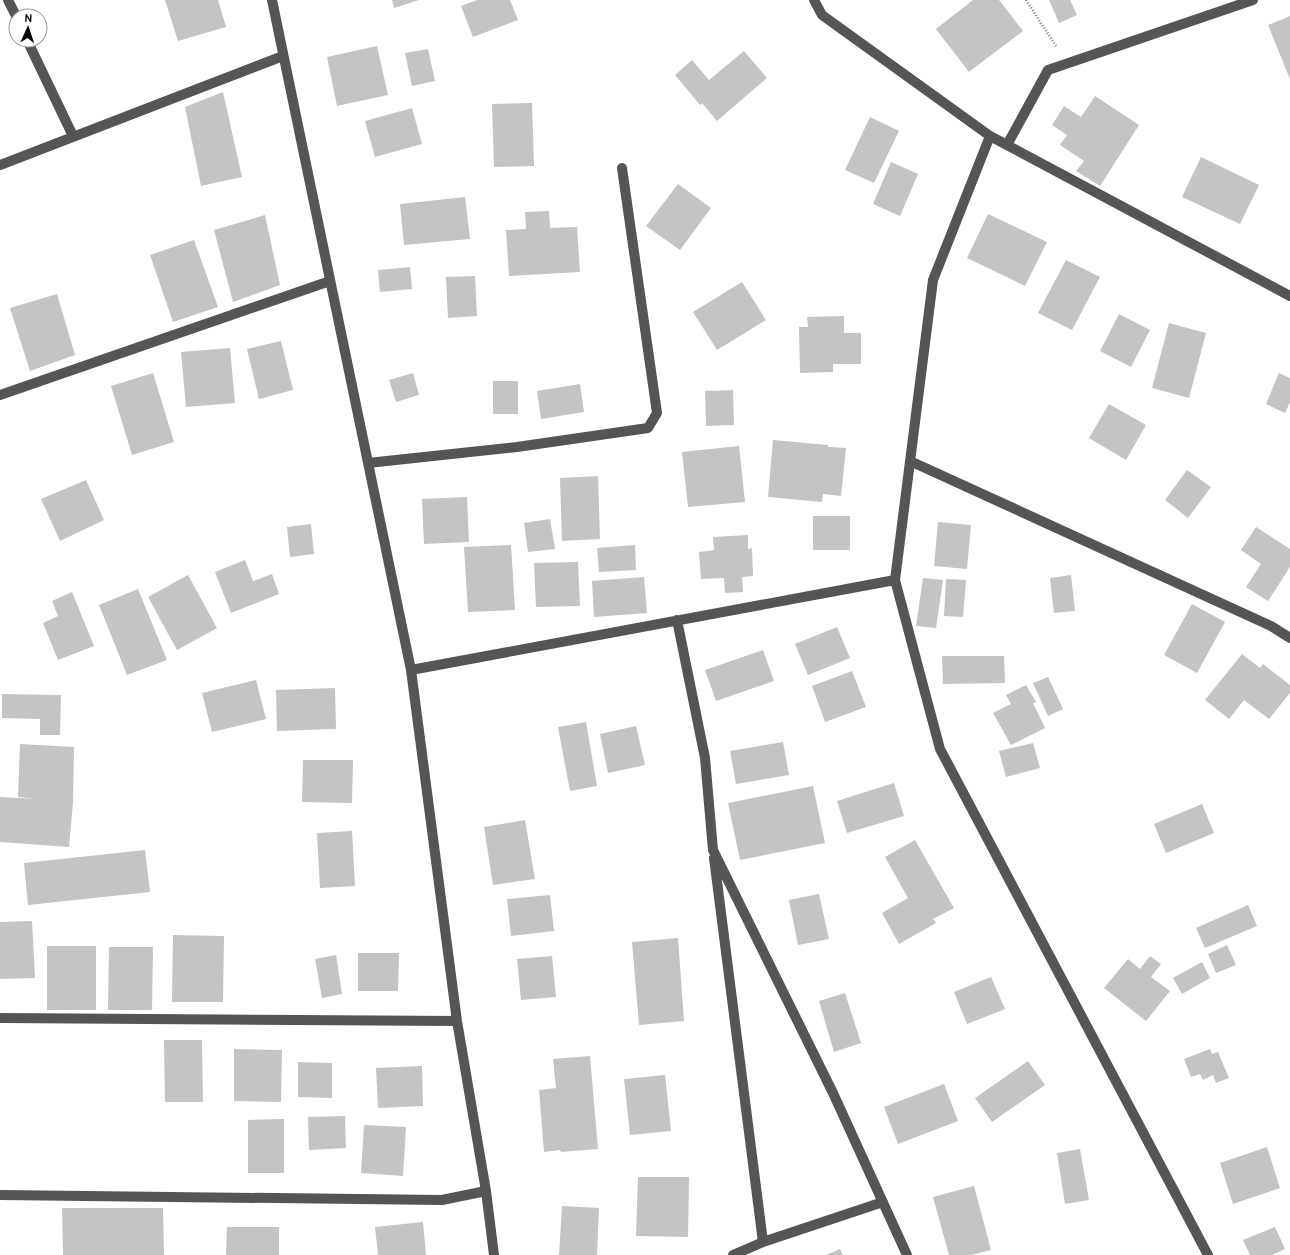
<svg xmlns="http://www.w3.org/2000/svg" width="1290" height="1255" viewBox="0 0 1290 1255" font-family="Overpass,sans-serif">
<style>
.building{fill:#c4c4c4}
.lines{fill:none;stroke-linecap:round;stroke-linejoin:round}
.path{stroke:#777;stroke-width:2.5;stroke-dasharray:1 2;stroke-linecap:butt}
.minor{stroke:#555;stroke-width:10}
</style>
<rect width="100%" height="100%" fill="#fff"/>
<path class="building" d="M165,0h53l8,27 -48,14z
M392,0h27l-25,8z
M477,0h33l8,20 -45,17 -12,-31z
M973,0h26l24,31 -54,41 -33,-43z
M1049,0h21l7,15 -18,8z
M1290,16v63l-22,-54z
M377,46l11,49 -51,11 -10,-49z
M428,49l7,32 -23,5 -7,-33z
M744,51l23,27 -50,43 -15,-18 -2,2 -25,-30 17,-15 17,20z
M223,92l19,85 -41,9 -16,-79z
M1095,96l44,29 -39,61 -24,-15 8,-10 -24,-16 7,-10 -15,-10 12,-19 17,11z
M532,103l2,63 -40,1 -2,-63z
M412,108l10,36 -47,13 -10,-36z
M870,117l29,14 -25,52 -29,-13z
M1201,157l58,28 -19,39 -58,-27z
M891,162l27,12 -18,42 -27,-12z
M678,184l33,24 -31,42 -34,-24z
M465,197l5,42 -66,6 -4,-41z
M549,211l1,17 27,-1 3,45 -71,4 -3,-46 20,-1 -1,-17z
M988,214l59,28 -22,44 -58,-28z
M265,215l15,70 -47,17 -19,-72z
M194,240l24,67 -45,15 -23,-67z
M1066,260l34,17 -28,53 -34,-17z
M410,267l2,22 -32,3 -2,-22z
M475,276l2,40 -29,2 -2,-41z
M742,282l24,38 -49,30 -24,-38z
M57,294l18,61 -45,16 -20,-63z
M1119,314l31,16 -19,37 -31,-16z
M844,316v17h17v31h-28v8l-33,1 -1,-46h9l-1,-10z
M1169,323l37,10 -17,65 -37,-10z
M281,341l12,49 -34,9 -12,-50z
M230,348l5,55 -49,4 -5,-55z
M153,373l21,69 -42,13 -21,-69z
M413,373l6,22 -23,7 -7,-22z
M1279,373l11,5v24l-5,11 -19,-9z
M493,381h25v33h-25z
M580,384l4,28 -43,7 -4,-28z
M733,390l1,35 -28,1 -1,-35z
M1109,404l37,21 -20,35 -37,-22z
M773,440l55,5v2l18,1 -5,48 -18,-2 -1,8 -54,-5z
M739,446l6,56 -57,5 -6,-55z
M1187,470l24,17 -23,31 -23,-18z
M598,476l2,63 -38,2 -2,-63z
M86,480l18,40 -44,21 -19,-42z
M467,497l2,45 -45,2 -2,-45z
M813,516h37v34h-37z
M550,519l5,30 -27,3 -4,-29z
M938,522l33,3 -4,44 -33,-3z
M311,524l3,30 -24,3 -3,-30z
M1256,527l34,22v18l-22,34 -22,-14 15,-23 -20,-14z
M748,535v14l4,-1 1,28 -11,1 1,15 -18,1 -1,-15 -23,1 -2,-27 15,-2 -1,-13z
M511,545l4,65 -47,2 -4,-65z
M635,545l1,25 -37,2 -2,-24z
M245,560l8,21 19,-7 7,20 -48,19 -16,-41z
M578,562l2,44 -44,1 -2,-44z
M188,575l29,53 -40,22 -29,-53z
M1071,575l4,36 -21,2 -4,-35z
M644,577l3,36 -53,4 -2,-36z
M923,578l20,2 -7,48 -20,-2z
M946,579l20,1 -3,37 -19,-1z
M138,589l29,71 -40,15 -28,-70z
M72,592l22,54 -36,14 -15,-37 15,-7 -6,-15z
M1192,604l33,18 -28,51 -33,-18z
M837,627l13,31 -42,17 -13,-31z
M763,650l11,31 -58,20 -11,-31z
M1242,654l18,14 3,-4 27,21v8l-21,26 -25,-19 -15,19 -24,-19z
M942,656h62l1,27 -62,1z
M852,671l14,36 -41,15 -13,-36z
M1048,677l15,32 -15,7 -15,-33z
M256,680l10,39 -54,13 -10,-39z
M1026,685l10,17 -3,1 12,25 -34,17 -18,-32 18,-9 -5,-9z
M335,688l1,41 -59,2 -1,-41z
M2,694l59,1 -1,40h-20v-16l-38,-1z
M586,722l11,64 -27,5 -12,-64z
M636,726l9,39 -37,8 -8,-39z
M783,742l6,33 -53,9 -6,-33z
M1033,743l7,25 -34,9 -7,-26z
M20,744l54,3 -1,55 -4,45 -69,-5v-45l37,2 -19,-2z
M303,760h50l-1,43 -50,-1z
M894,783l10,33 -57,17 -10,-32z
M813,786l12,57 -85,17 -12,-57z
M1202,804l12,29 -48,20 -12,-29z
M525,820l10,59 -42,6 -9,-58z
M352,831l3,55 -35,2 -3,-55z
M915,840l39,68 -21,11 3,4 -37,21 -17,-31 26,-15 -23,-41z
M145,850l5,42 -122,13 -4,-42z
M819,894l10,45 -31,6 -9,-45z
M550,895l4,36 -43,5 -4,-37z
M1248,905l9,21 -52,22 -9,-20z
M32,921l3,57 -35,1v-57z
M173,935l51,1 -1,66h-51z
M678,938l6,83 -45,4 -7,-83z
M1227,945l9,20 -20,8 -8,-19z
M47,946h49v64h-49z
M109,947h44l-1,63h-44z
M358,953h41l-1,38h-40z
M336,955l6,39 -20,4 -7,-39z
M552,956l4,41 -35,3 -4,-41z
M1150,956l11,8 -10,13 19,14 -24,30 -42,-33 24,-29 12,10z
M1202,962l8,16 -28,16 -9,-16z
M991,977l14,32 -38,15 -13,-32z
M845,993l16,50 -27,9 -15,-51z
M164,1040h38l1,62h-38z
M234,1049l48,1 -1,52 -47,-1z
M1210,1049l2,5 6,-2 11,26 -13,5 -3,-8 -10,5 -3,-6 -9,3 -7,-18z
M590,1056l8,93 -37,3 -1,-2 -16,2 -5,-62 17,-2 -3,-29z
M1028,1061l17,24 -53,37 -17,-24z
M298,1062l34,1v35l-34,-1z
M422,1066l1,40 -45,2 -2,-40z
M665,1075l6,56 -41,4 -6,-56z
M944,1084l14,37 -60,23 -14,-37z
M345,1116l1,32 -37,2 -1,-33z
M284,1119v54h-36v-53z
M364,1125l42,2 -3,49 -42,-3z
M1267,1147l13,41 -47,16 -13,-41z
M1080,1149l9,51 -24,4 -8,-51z
M638,1177h51l-1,60 -52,-1z
M974,1186l17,64 -20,5h-22l-16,-58z
M562,1206l37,2 -2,47h-38z
M62,1208h101l1,47h-101z
M423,1222l3,33h-48l-3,-28z
M227,1227h52v28h-53z
M1275,1227l10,22 -13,6h-22l-7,-15z
M840,1249l3,6h-17z"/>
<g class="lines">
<path class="path" d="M1026,0l30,46"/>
<path class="minor" d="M8,0l8,16
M272,0l139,670 46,351 29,170 8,64
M814,0l8,15 168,121 300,160
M27,40l46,96
M1007,145l41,-75 205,-70
M0,165l283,-109
M0,395l330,-114
M910,461l361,165 19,12
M368,463l149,-16 131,-19 9,-15 -35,-245
M895,580l45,169 268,506
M677,620l28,138 8,92 120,243 74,162
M411,670l484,-90 38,-300 57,-144
M714,858l49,384 -30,13
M0,1018l457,3
M0,1195l442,5 44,-9
M763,1242l120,-40"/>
</g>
<g transform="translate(28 28) rotate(3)"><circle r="19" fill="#ffffff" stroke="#999999"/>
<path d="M0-3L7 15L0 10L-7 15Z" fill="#000000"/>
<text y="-6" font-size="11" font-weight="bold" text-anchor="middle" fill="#000000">N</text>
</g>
</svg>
